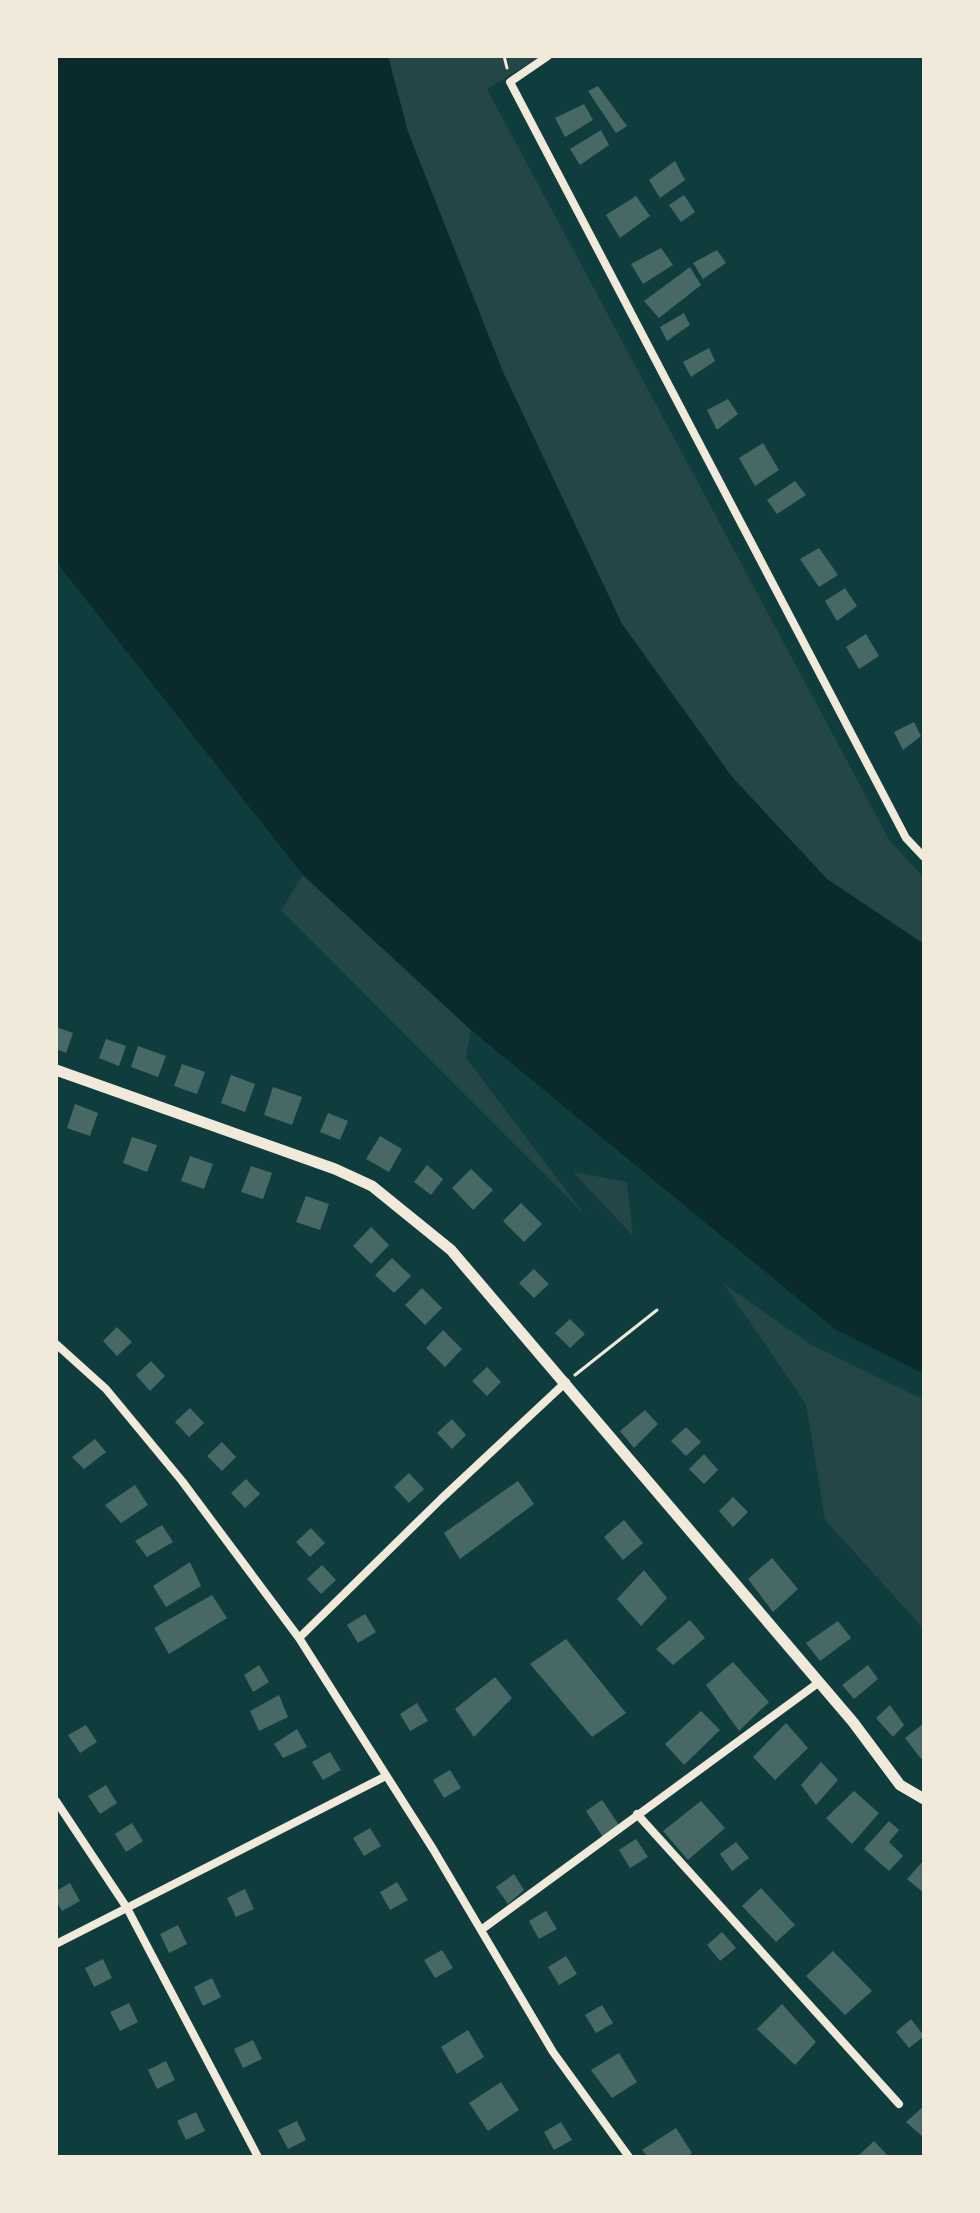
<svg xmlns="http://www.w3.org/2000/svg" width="980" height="2213" viewBox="0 0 980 2213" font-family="'Source Sans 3',sans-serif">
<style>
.green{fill:#244646}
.water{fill:#0a2a2b}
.building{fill:#486865}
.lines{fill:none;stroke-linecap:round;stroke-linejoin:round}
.path{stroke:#f1e9da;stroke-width:3}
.minor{stroke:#f1e9da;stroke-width:8}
.secondary{stroke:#f1e9da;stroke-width:11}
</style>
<rect width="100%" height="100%" fill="#0f3d3e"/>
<path class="green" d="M388,56h153l-54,33 403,752 34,37v66l-97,-65 -95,-102 -110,-153 -119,-252 -95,-240z
M303,875l168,155 -5,28 119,157 -304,-305z
M573,1172l54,10 6,54z
M723,1283l85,60 116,57v229l-99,-109 -19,-116z"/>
<path class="water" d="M56,56h332l20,76 95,240 119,252 110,153 95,102 97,65v430l-89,-45 -364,-299 -168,-155 -242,-307 -5,-11z"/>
<path class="building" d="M598,86l29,40 -11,7 -28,-42z
M584,104l9,16 -28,17 -10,-19z
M601,130l8,15 -29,20 -10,-16z
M675,161l10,19 -25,18 -11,-18z
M684,195l11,17 -14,10 -12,-17z
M636,196l14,20 -30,22 -14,-23z
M661,248l12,17 -30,19 -12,-20z
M717,250l9,13 -23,16 -10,-16z
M690,267l11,18 -42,33 -15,-17z
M684,313l6,12 -23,16 -7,-14z
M709,348l6,13 -24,16 -8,-15z
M728,399l10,15 -21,16 -10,-20z
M763,443l16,27 -24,16 -16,-28z
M795,481l11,14 -29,19 -10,-14z
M819,548l19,27 -19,12 -19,-28z
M845,588l12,18 -20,15 -12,-20z
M866,634l13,22 -20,13 -13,-22z
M914,722l7,14 -18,14 -9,-18z
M56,1027l17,6 -7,20 -10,-4z
M106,1039l20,7 -7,20 -20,-8z
M138,1046l28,10 -8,21 -27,-10z
M182,1064l23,8 -8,22 -23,-8z
M231,1075l24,9 -10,28 -24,-9z
M273,1087l29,10 -10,28 -28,-10z
M75,1104l23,9 -8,23 -23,-8z
M328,1113l20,8 -8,19 -20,-8z
M380,1136l22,13 -13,23 -23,-13z
M132,1137l25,8 -10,27 -24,-9z
M190,1156l23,8 -9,25 -23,-8z
M427,1165l16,14 -12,16 -17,-13z
M251,1166l21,7 -9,26 -22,-7z
M471,1169l22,21 -20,20 -21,-22z
M306,1196l23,8 -9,26 -24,-8z
M521,1203l21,21 -18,18 -21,-21z
M371,1227l18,18 -18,19 -18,-18z
M392,1258l19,18 -17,17 -19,-18z
M534,1269l15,15 -15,14 -15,-15z
M422,1288l20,20 -17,17 -20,-20z
M570,1319l15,15 -15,14 -15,-15z
M117,1327l15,15 -15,14 -14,-15z
M443,1330l19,19 -17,18 -19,-19z
M151,1361l14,15 -15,15 -14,-16z
M487,1367l14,15 -14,14 -15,-15z
M190,1408l14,15 -15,14 -14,-15z
M645,1410l13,14 -24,24 -14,-17z
M452,1419l14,16 -14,14 -15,-16z
M686,1427l15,15 -15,14 -15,-15z
M95,1439l11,13 -22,17 -12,-12z
M222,1442l14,15 -14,14 -15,-15z
M704,1454l14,16 -14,14 -15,-15z
M409,1473l15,16 -15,14 -15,-16z
M246,1479l14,15 -15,14 -14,-15z
M518,1481l16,23 -74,55 -16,-26z
M135,1485l13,20 -27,18 -16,-18z
M733,1497l15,15 -15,15 -14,-16z
M624,1520l19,23 -20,17 -19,-23z
M162,1525l11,17 -26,15 -12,-16z
M311,1528l14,15 -15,14 -14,-15z
M772,1558l26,31 -25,23 -25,-33z
M190,1562l11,24 -35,21 -13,-21z
M322,1565l14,15 -15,14 -14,-15z
M644,1570l23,28 -26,28 -24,-27z
M212,1595l15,23 -58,36 -15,-26z
M365,1614l11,18 -18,11 -11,-18z
M690,1620l15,18 -32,27 -17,-16z
M838,1621l13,17 -31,23 -14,-18z
M566,1639l60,74 -34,24 -62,-73z
M733,1662l36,40 -30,29 -33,-46z
M259,1665l10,17 -16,10 -9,-17z
M868,1665l10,14 -24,20 -12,-14z
M495,1677l17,21 -38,39 -19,-28z
M279,1695l9,22 -29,14 -9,-20z
M417,1703l11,18 -18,10 -10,-17z
M890,1705l14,20 -11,12 -17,-19z
M701,1711l19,19 -36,35 -19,-21z
M786,1723l22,25 -33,32 -22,-23z
M924,1723v34l-3,2 -16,-21z
M86,1725l11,17 -17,11 -12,-18z
M297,1729l10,18 -24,11 -9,-14z
M330,1752l11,18 -18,10 -11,-18z
M821,1762l17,18 -22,25 -15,-20z
M450,1770l11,18 -17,10 -11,-18z
M106,1785l11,18 -17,11 -12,-18z
M854,1791l25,22 -27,31 -26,-26z
M602,1800l17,25 -16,12 -17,-26z
M701,1801l24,27 -37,32 -25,-29z
M889,1821l10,9 -10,12 14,14 -14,15 -25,-22z
M132,1823l11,18 -17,11 -11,-18z
M370,1828l11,18 -17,10 -11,-18z
M636,1839l12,18 -18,11 -11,-18z
M736,1842l13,16 -17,13 -12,-17z
M924,1860v33l-17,-14z
M514,1874l10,16 -16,14 -12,-17z
M397,1882l11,18 -18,10 -10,-18z
M70,1883l10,18 -18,10 -6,-10v-10z
M761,1888l34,37 -19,17 -34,-36z
M245,1889l9,20 -18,8 -9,-19z
M546,1911l11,18 -18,10 -10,-18z
M178,1925l9,19 -18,9 -9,-19z
M722,1932l14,16 -16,13 -13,-16z
M442,1950l11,18 -18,10 -11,-18z
M833,1951l39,40 -27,24 -39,-39z
M566,1956l11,18 -18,11 -11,-18z
M103,1959l9,19 -18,9 -9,-19z
M212,1978l9,19 -18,9 -9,-19z
M129,2003l9,19 -18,9 -10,-19z
M782,2004l34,38 -21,23 -38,-36z
M602,2005l11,18 -17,10 -11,-18z
M911,2019l13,17 -15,12 -13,-16z
M468,2030l16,27 -27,17 -16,-27z
M253,2040l9,19 -19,9 -9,-19z
M619,2053l18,29 -25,16 -21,-28z
M166,2061l9,19 -18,9 -9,-19z
M501,2082l18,28 -31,21 -19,-28z
M924,2106v32l-18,-16z
M196,2112l9,19 -19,9 -9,-19z
M297,2121l9,19 -18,9 -10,-19z
M561,2122l11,18 -18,10 -10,-18z
M676,2128l16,25 -4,4h-40l-6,-7z
M874,2141l15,16h-32z"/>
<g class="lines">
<path class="path" d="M504,56l3,12
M575,1375l82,-65"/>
<path class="minor" d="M548,56l-38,26 396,756 18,19
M56,1344l50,45 76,92 117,157 134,211 120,203 76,105
M299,1638l142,-139 125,-117
M56,1801l71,107 131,249
M637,1814l262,290
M481,1930l337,-247
M56,1944l330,-168"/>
<path class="secondary" d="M56,1070l279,99 37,17 79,64 402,472 47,63 24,14"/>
</g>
<rect width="980" height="2213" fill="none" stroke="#f1e9da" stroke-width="116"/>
</svg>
